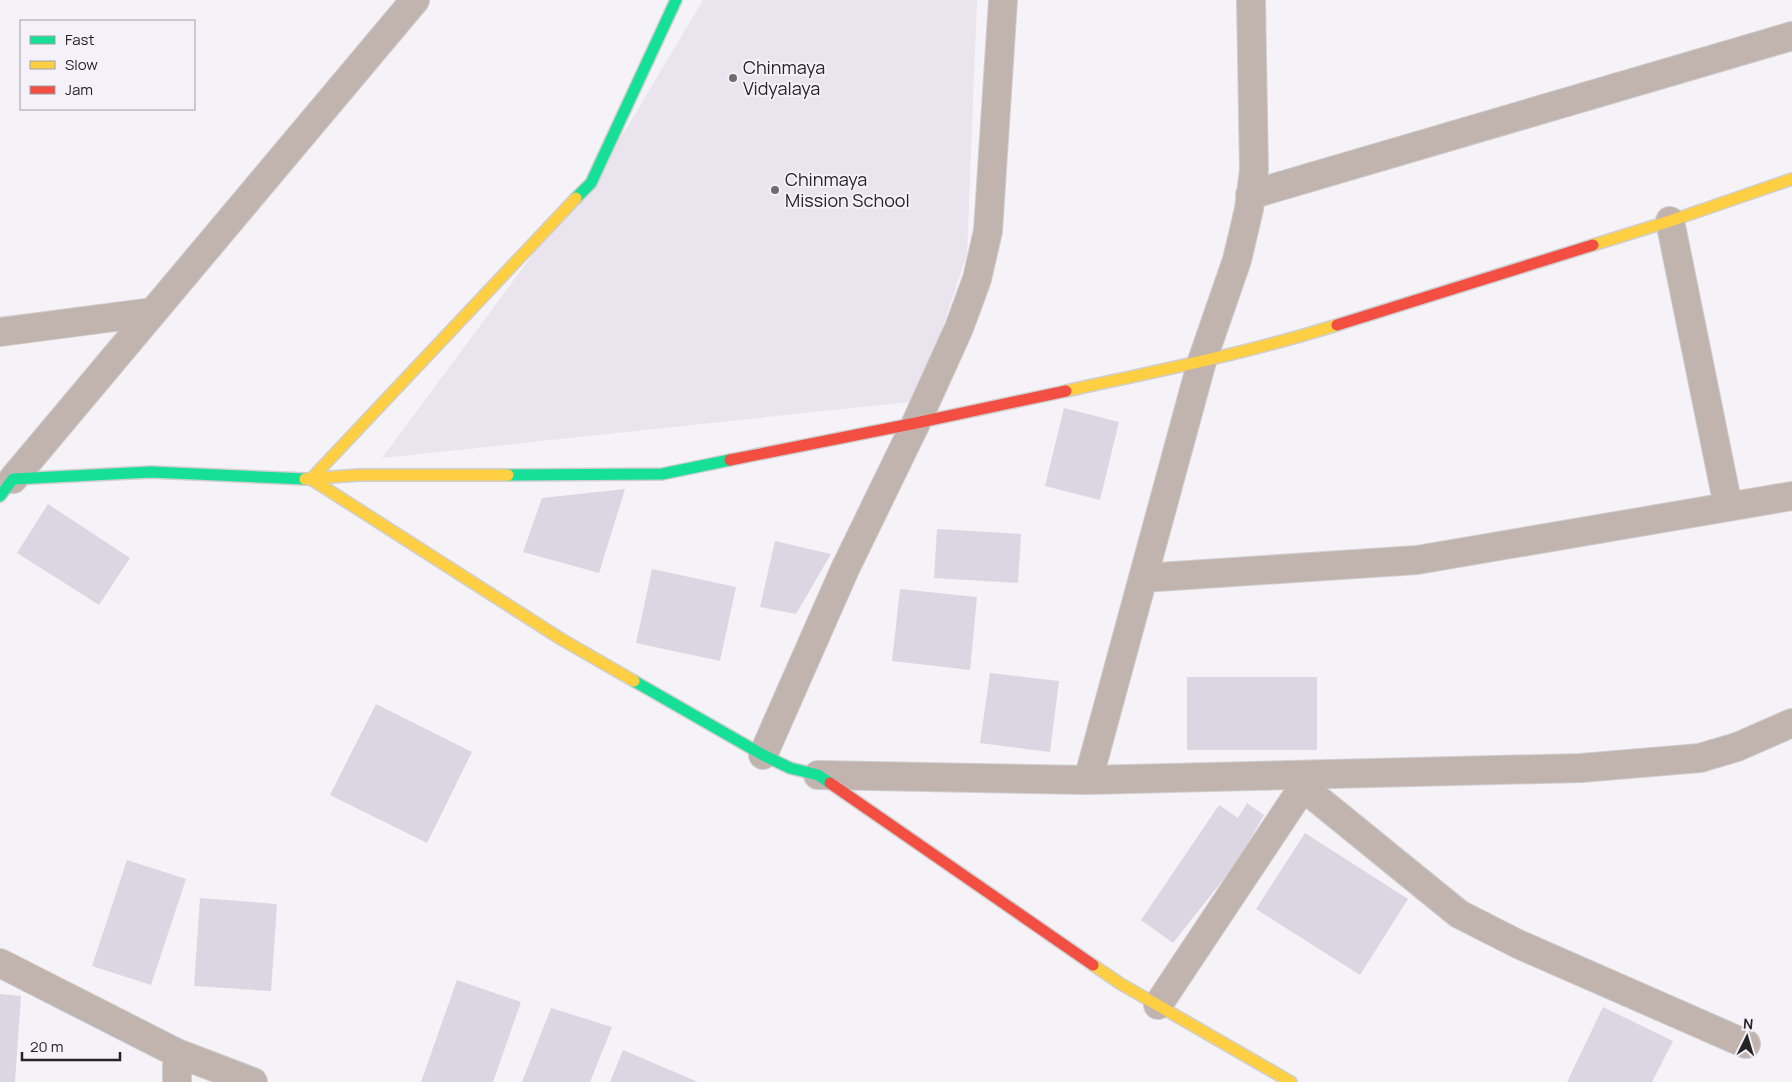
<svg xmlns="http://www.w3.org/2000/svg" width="1792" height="1082" viewBox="0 0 1792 1082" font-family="Manrope,sans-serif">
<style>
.built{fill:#e9e4ee}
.building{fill:#dcd6e2}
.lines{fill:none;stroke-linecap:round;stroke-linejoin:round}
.street-casing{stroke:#cfced0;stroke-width:30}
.fast-casing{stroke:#cfced0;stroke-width:14}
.slow-casing{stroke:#cfced0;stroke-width:14}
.jam-casing{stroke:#cfced0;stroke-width:14}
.street{stroke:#c1b3ad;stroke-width:28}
.fast{stroke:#16e098;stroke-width:11}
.slow{stroke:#ffcf43;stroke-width:11}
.jam{stroke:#f24e42;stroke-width:11}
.poi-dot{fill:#6d6c6e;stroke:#f4f1f9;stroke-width:2}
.labels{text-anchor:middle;stroke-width:4;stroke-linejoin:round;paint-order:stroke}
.poi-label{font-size:18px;fill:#242325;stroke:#f4f1f9;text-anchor:start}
</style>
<rect width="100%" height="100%" fill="#f5f3f7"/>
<path class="built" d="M703,0h274l-10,254 -49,147 -536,57 246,-332z"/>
<path class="building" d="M1064,408l55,14 -19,78 -55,-14z
M625,489l-26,84 -76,-21 19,-54z
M48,504l82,54 -31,47 -82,-52z
M937,529l84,5 -3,49 -84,-5z
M775,541l56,13 -35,60 -36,-7z
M652,569l84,18 -16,74 -84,-18z
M900,589l77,8 -7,73 -78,-9z
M990,673l69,8 -9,71 -70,-9z
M1187,677h130v73h-130z
M376,704l96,48 -45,91 -97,-48z
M1247,803l17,12 -27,47 -64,81 -32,-23 78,-115 19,13z
M1305,833l103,66 -48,76 -104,-66z
M127,860l59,19 -35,106 -59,-19z
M200,898l77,6 -6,87 -77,-5z
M457,980l64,22 -28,80h-72z
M0,994l21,2 -6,86h-15z
M1603,1007l70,34 -21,41h-85z
M551,1008l61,19 -22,55h-68z
M623,1050l75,32h-88z"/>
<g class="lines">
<g class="street-casing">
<path id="street" d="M1250,195l542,-159
M1670,221l58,285
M0,332l153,-20
M13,479l402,-479
M1143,578l274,-18 375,-64
M763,755l82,-186 71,-146 43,-95 18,-49 11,-48 15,-231
M818,775l270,5 114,-419 35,-101 12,-51 5,-39 -3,-170
M1288,775l171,139 59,30 228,100
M1088,780l493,-12 119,-10 37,-11 55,-24
M0,963l177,90 76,29
M1158,1005l145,-218
M177,1082v-29"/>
</g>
<g class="fast-casing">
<path id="fast" d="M576,198l15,-15 85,-183
M508,475l154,-1 68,-14
M0,496l13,-17 138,-7 154,7
M634,681l129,74 27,13 28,7 12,8"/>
</g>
<g class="slow-casing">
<path id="slow" d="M1593,245l77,-24 122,-42
M1066,391c91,-20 182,-38 271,-66
M305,479l54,-4h149
M311,479l250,160 73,42
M311,479l265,-281
M1093,965l28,19 170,98"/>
</g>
<g class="jam-casing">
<path id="jam" d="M1337,325l256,-80
M730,460l186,-37 150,-32
M830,783l263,182"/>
</g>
<use href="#street" class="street"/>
<use href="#fast" class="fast"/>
<use href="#slow" class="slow"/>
<use href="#jam" class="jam"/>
</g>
<g class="poi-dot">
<circle cx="733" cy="78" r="5"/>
<circle cx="775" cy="190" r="5"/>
</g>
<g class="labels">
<g class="poi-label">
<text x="743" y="74">Chinmaya<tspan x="743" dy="21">Vidyalaya</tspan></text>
<text x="785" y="186">Chinmaya<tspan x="785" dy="21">Mission School</tspan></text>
</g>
</g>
<rect x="20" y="20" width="175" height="90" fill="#f4f1f9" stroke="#a19fa4"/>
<rect x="30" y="36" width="25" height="8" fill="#16e098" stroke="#a19fa4"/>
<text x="65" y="45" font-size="15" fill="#242325">Fast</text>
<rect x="30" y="61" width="25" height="8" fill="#ffcf43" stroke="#a19fa4"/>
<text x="65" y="70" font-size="15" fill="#242325">Slow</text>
<rect x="30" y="86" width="25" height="8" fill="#f24e42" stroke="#a19fa4"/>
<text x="65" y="95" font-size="15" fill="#242325">Jam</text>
<g transform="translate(1747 1037) rotate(5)" stroke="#f4f1f9" stroke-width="4" paint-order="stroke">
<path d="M0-4L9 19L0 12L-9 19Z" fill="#242325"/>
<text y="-8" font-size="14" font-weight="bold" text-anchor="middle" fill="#242325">N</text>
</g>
<path d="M22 1052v8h98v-8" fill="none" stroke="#242325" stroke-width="2.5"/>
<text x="30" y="1052" font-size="15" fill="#242325" stroke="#f4f1f9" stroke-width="4" paint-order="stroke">20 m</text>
</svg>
